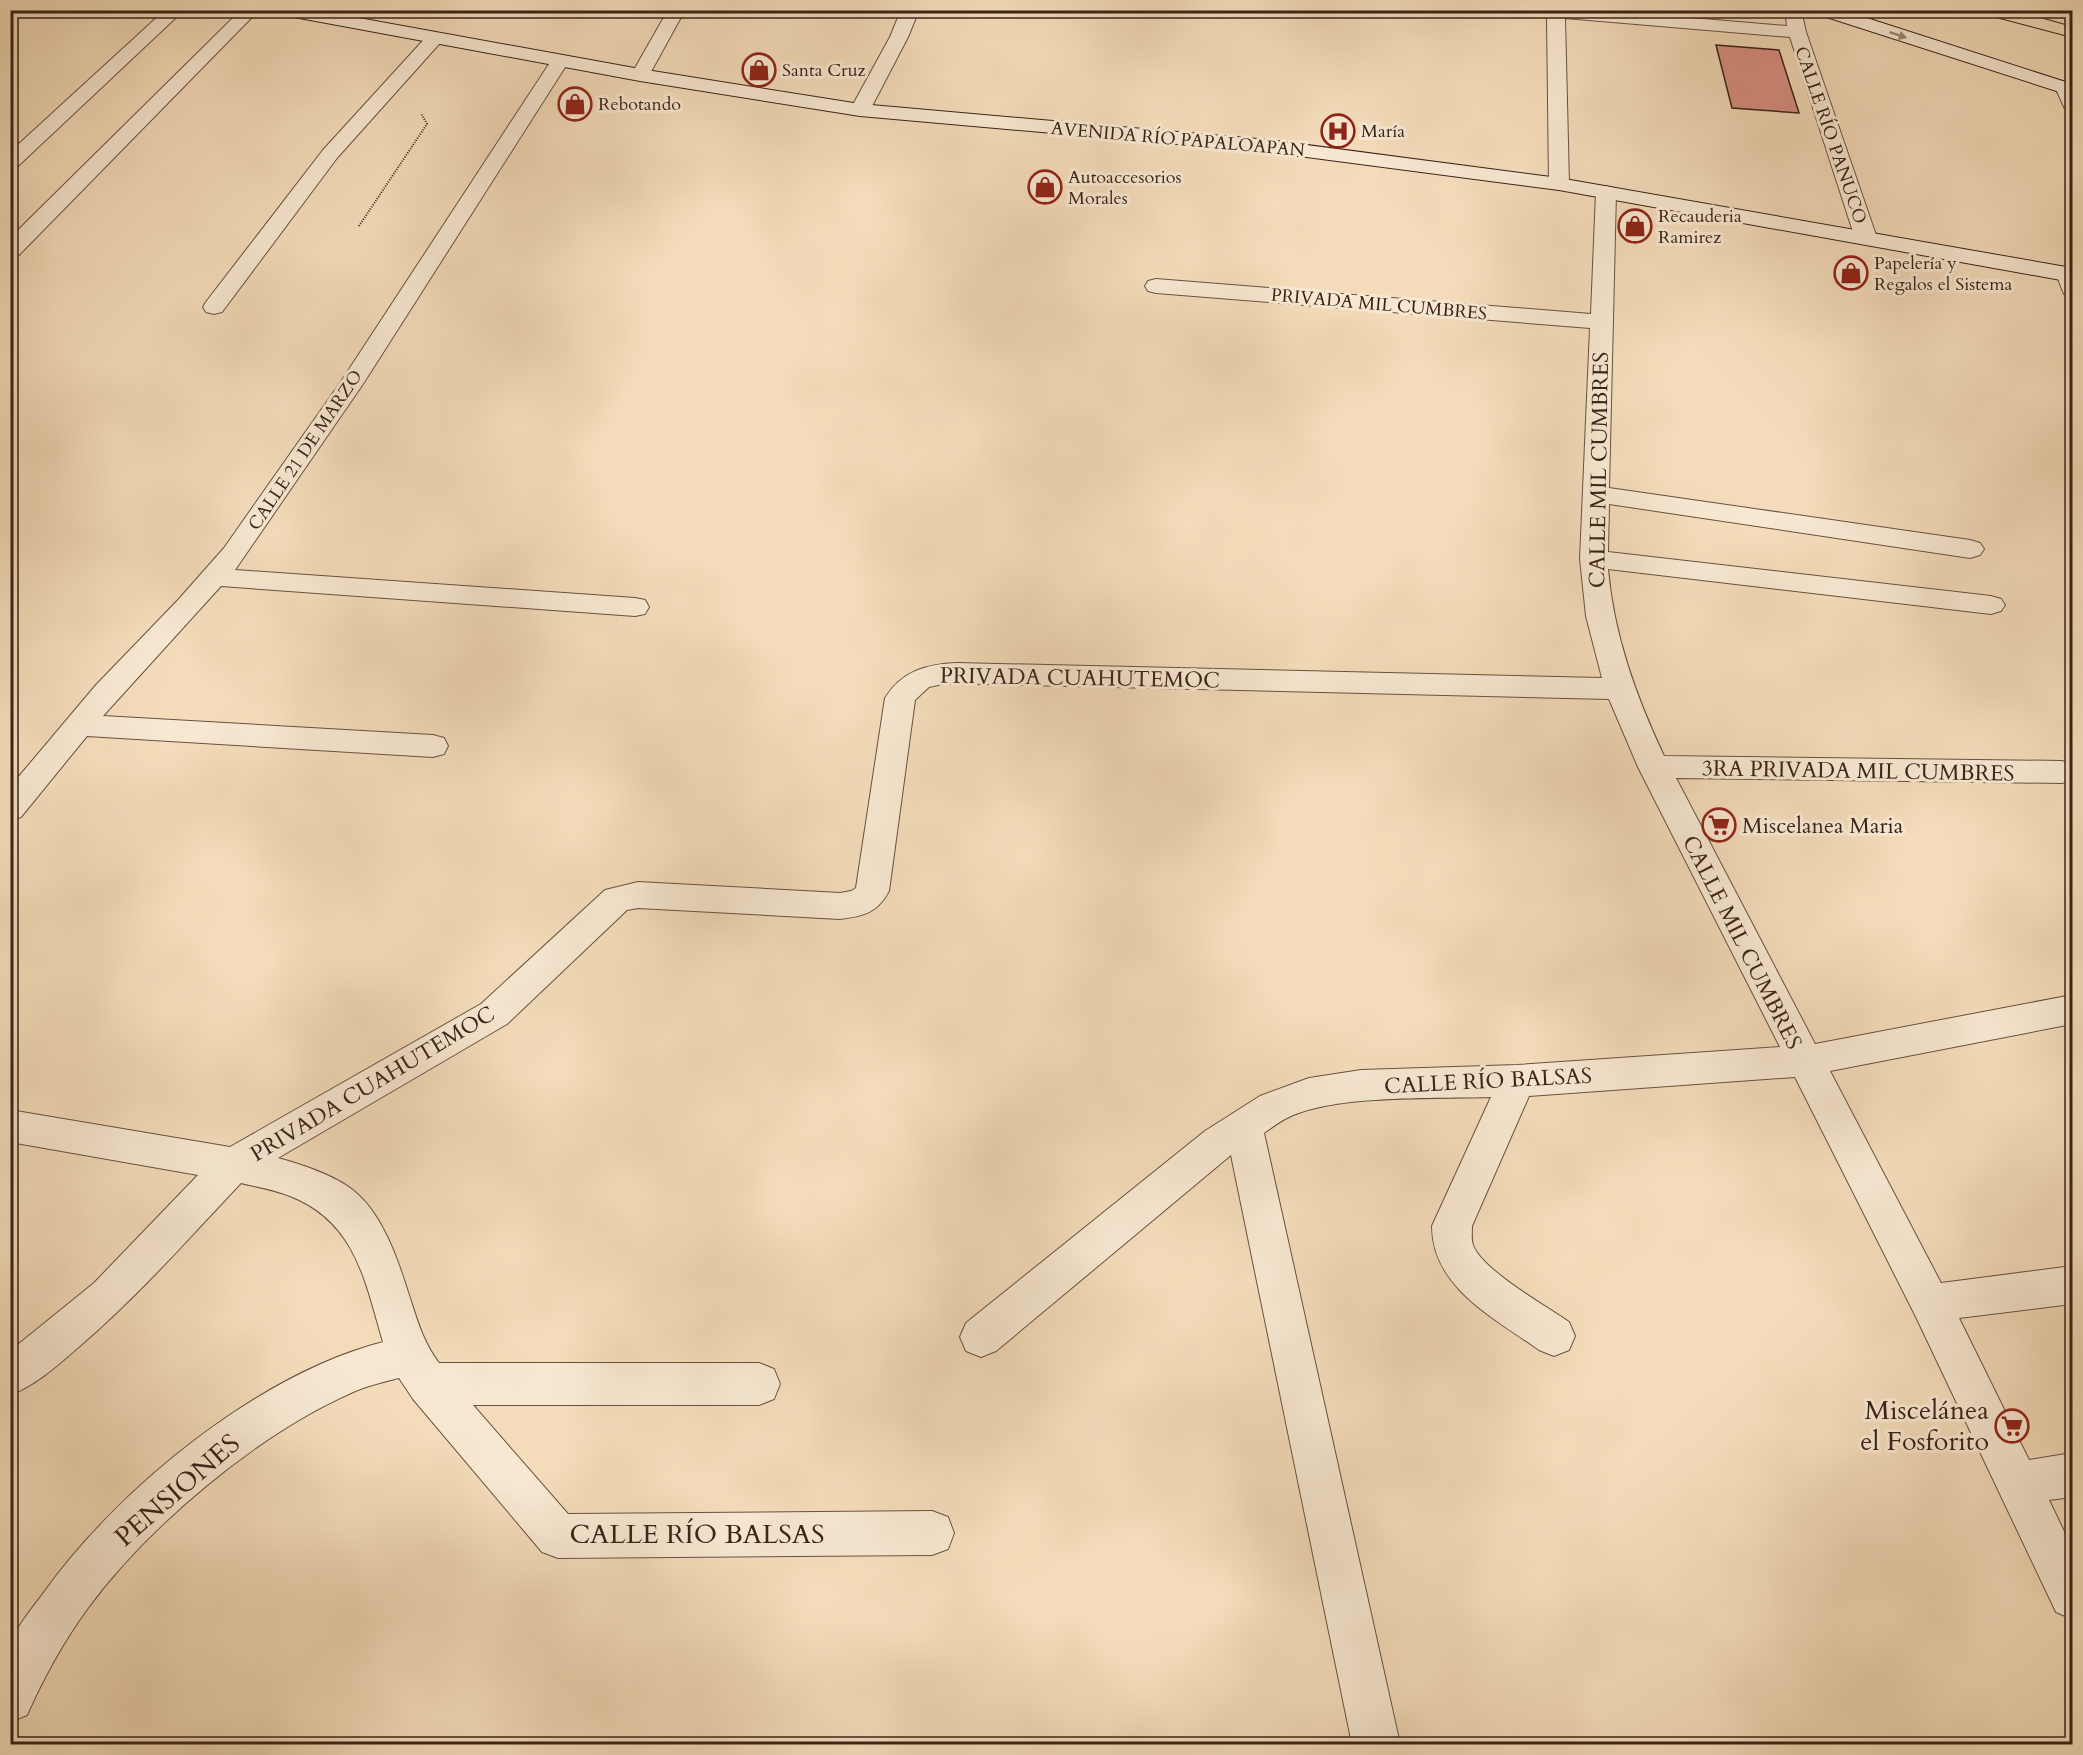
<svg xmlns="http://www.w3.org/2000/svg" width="2083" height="1755" viewBox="0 0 2083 1755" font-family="Cardo,serif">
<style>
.building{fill:#da9185;stroke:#392319;stroke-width:1.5}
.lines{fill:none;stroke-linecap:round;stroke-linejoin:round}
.street-casing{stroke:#685141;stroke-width:2}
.secondary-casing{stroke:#392319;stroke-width:2}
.highway-casing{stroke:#392319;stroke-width:2}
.path{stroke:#392319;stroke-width:2;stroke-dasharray:1 1.5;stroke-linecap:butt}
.street{fill:#f8e8d2;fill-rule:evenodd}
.secondary{fill:#f8e8d2;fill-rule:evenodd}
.highway{fill:#f4dcba;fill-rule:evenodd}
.oneway{fill:#988676}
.labels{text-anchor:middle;stroke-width:6;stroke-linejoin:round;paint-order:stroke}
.far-poi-label{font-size:18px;fill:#392319;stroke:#f8e8d2;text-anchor:start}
.far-street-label{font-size:18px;fill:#392319;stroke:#f8e8d2}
.street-label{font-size:22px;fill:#392319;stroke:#f8e8d2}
.poi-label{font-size:22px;fill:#392319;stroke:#f8e8d2;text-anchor:start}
.near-poi-label{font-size:27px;fill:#392319;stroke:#f8e8d2;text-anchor:end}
.near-street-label{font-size:27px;fill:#392319;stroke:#f8e8d2}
</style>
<rect width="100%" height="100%" fill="#f4dcba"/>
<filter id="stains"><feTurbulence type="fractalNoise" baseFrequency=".00333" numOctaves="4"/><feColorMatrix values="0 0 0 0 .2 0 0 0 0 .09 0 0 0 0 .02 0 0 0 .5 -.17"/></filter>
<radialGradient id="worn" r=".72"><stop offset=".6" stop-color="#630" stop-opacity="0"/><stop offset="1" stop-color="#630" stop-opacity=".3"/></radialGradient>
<path class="building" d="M1716,45l63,5 20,63 -67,-5z"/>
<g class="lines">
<g class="street-casing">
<path id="street" d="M165,10h19l-167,157 -7,2v-17z
M241,10h18l-241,246 -8,1v-19z
M668,10h17l-38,69h-14l-2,-4z
M901,10h18l-11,27 -38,73 -3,4h-14l-3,-4 40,-73z
M1518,10h79l190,16 -2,-16h16l5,22 71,206 -3,5 -8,1 -8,-1 -3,-5 -65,-201 -225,-19 4,166 -3,4 -7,2 -7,-2 -3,-4 -2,-167 -21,-2z
M434,34l6,1 3,4 -3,4 -103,115 -115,154 -8,2 -8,-2 -3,-5 3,-5 117,-152 105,-115z
M560,55l6,2 3,4 -206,323 -128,186 400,28 10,2 4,7 -4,7 -10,2 -414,-30 -118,130 330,19 11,3 4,8 -4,8 -11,3 -346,-21 -66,81 -11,4v-34l86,-102 82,-85 46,-52 116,-165 211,-322 3,-4z
M2064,81l8,5v25l-7,-2 -10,-22 2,-4z
M1606,186l7,2 3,4 -7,296 361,52 10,3 4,6 -4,6 -10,3 -361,-54 -1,48 383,44 10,3 4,6 -4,6 -10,3 -383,-45c6,67 28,127 56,187l398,5 10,3v16l-10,3 -386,-5 139,266 257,-49v29l-242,47 111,212 131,-17v38l-113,14 70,142 43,-7v44l-23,3 23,48v71l-16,-7 -140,-295 -121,-240 -266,19 -57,130c0,6 -1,13 1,19 9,25 73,61 96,77l6,14 -6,14 -15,6 -15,-6c-43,-31 -107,-62 -107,-124l59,-129c-56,2 -156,-3 -204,21 -8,4 -16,10 -23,15l136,611h-48l-121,-589 -235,196 -15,6 -15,-6 -6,-14 6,-14 239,-192 55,-35 49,-18 52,-8 156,-5 263,-18 -142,-280 -29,-68 -662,-16 -18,4 -14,13 -26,191c-12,22 -25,25 -49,28l-202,-11 -11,2 -120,114 -229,134c22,6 58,18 76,33 28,23 43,66 54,101 9,27 14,48 31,71h320l15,6 6,15 -6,15 -15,6h-286l95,109 364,-3 16,6 6,16 -6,16 -16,6 -374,3 -16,-6 -129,-153 -14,-21c-16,4 -33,8 -48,15 -93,41 -203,133 -263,215 -25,34 -44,69 -61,107l-17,7c0,-17 -3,-64 1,-78 4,-16 24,-39 34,-53 74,-103 214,-217 338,-249 -18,-61 -27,-120 -93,-146 -15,-6 -33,-9 -49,-13 -52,55 -102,112 -160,162 -22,19 -43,39 -71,50v-44l84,-68 104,-108 -188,-33v-32l220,37 251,-143 124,-114 33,-8 202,11 11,-2 5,-3 29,-190c17,-27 42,-34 72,-35l645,15 -16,-62 -6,-57 10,-231 -434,-35 -8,-2 -3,-5 3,-5 8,-2 435,35 5,-122 3,-4z
M2067,267l5,2v27l-8,-2 -8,-20 3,-5z"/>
</g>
<g class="secondary-casing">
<path id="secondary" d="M275,10h40l325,59 220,35 409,36 290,38 513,90v14l-513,-92 -290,-38 -409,-36 -220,-35 -357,-66z
M1815,10h27l230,74v12l-255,-82z"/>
</g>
<g class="highway-casing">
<path id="highway" d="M1983,10h30l59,17v10l-87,-23z"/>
</g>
<path class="path" d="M359,226l68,-102 -6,-11"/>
<use href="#street" class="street"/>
<use href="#secondary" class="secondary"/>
<use href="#highway" class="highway"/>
</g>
<defs><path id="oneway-solid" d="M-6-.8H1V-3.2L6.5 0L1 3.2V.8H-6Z" transform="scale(1.5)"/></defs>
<use class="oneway" href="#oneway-solid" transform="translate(1898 35) rotate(18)"/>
<defs>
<g id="shop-ring" transform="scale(1.725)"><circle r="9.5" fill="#f8e8d2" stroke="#8f2418" stroke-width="1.5"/><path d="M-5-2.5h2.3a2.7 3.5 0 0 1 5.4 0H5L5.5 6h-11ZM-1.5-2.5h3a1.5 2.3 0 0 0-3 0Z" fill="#8f2418"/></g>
<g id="hospital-ring" transform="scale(1.725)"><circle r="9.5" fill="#f8e8d2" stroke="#8f2418" stroke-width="1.5"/><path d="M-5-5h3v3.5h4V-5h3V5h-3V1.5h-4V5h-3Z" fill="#8f2418"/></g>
<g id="supermarket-ring" transform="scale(1.725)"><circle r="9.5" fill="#f8e8d2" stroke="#8f2418" stroke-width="1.5"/><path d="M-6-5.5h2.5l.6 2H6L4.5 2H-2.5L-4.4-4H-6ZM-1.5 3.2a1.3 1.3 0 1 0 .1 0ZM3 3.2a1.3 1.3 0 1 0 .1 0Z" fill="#8f2418"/></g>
</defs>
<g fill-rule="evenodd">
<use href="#shop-ring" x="759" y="70"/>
<use href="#shop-ring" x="575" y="104"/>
<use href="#hospital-ring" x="1338" y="131"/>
<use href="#shop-ring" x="1045" y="187"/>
<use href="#shop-ring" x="1635" y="226"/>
<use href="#shop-ring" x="1851" y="273"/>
<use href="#supermarket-ring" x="1719" y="825"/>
<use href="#supermarket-ring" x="2012" y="1426"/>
</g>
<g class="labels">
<g class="far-poi-label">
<text x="782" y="76">Santa Cruz</text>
<text x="598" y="110">Rebotando</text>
<text x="1361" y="137">María</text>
<text x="1068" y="183">Autoaccesorios<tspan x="1068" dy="21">Morales</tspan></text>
<text x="1658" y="222">Recauderia<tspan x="1658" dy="21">Ramirez</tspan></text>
<text x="1874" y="269">Papelería y<tspan x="1874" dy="21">Regalos el Sistema</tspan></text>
</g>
<g class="far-street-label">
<text transform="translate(1831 135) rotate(71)" y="6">CALLE RÍO PANUCO</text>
<text transform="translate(1178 139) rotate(5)" y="6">AVENIDA RÍO PAPALOAPAN</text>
<text transform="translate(1379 304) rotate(5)" y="6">PRIVADA MIL CUMBRES</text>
<text transform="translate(305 450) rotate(-56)" y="6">CALLE 21 DE MARZO</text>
</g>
<g class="street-label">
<text transform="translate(1598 470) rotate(-89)" y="8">CALLE MIL CUMBRES</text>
<text transform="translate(1080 677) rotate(1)" y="8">PRIVADA CUAHUTEMOC</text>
<text transform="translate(1858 770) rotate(1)" y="8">3RA PRIVADA MIL CUMBRES</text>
<text transform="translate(1743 942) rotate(63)" y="8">CALLE MIL CUMBRES</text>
<text transform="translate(1488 1080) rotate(-3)" y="8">CALLE RÍO BALSAS</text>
<text transform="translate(372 1083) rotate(-31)" y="8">PRIVADA CUAHUTEMOC</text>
</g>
<g class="poi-label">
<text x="1742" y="833">Miscelanea Maria</text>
</g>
<g class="near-poi-label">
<text x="1989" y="1419">Miscelánea<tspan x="1989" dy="31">el Fosforito</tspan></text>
</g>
<g class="near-street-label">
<text transform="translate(177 1490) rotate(-41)" y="9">PENSIONES</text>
<text x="697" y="1543">CALLE RÍO BALSAS</text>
</g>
</g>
<rect width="2083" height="1755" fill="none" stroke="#f4dcba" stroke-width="36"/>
<rect x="12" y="12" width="2059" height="1731" fill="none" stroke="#392319" stroke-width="3"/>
<rect x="18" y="18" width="2047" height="1719" fill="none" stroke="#392319" stroke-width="1.5"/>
<rect width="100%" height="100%" filter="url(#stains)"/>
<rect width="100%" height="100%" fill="url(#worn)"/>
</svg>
